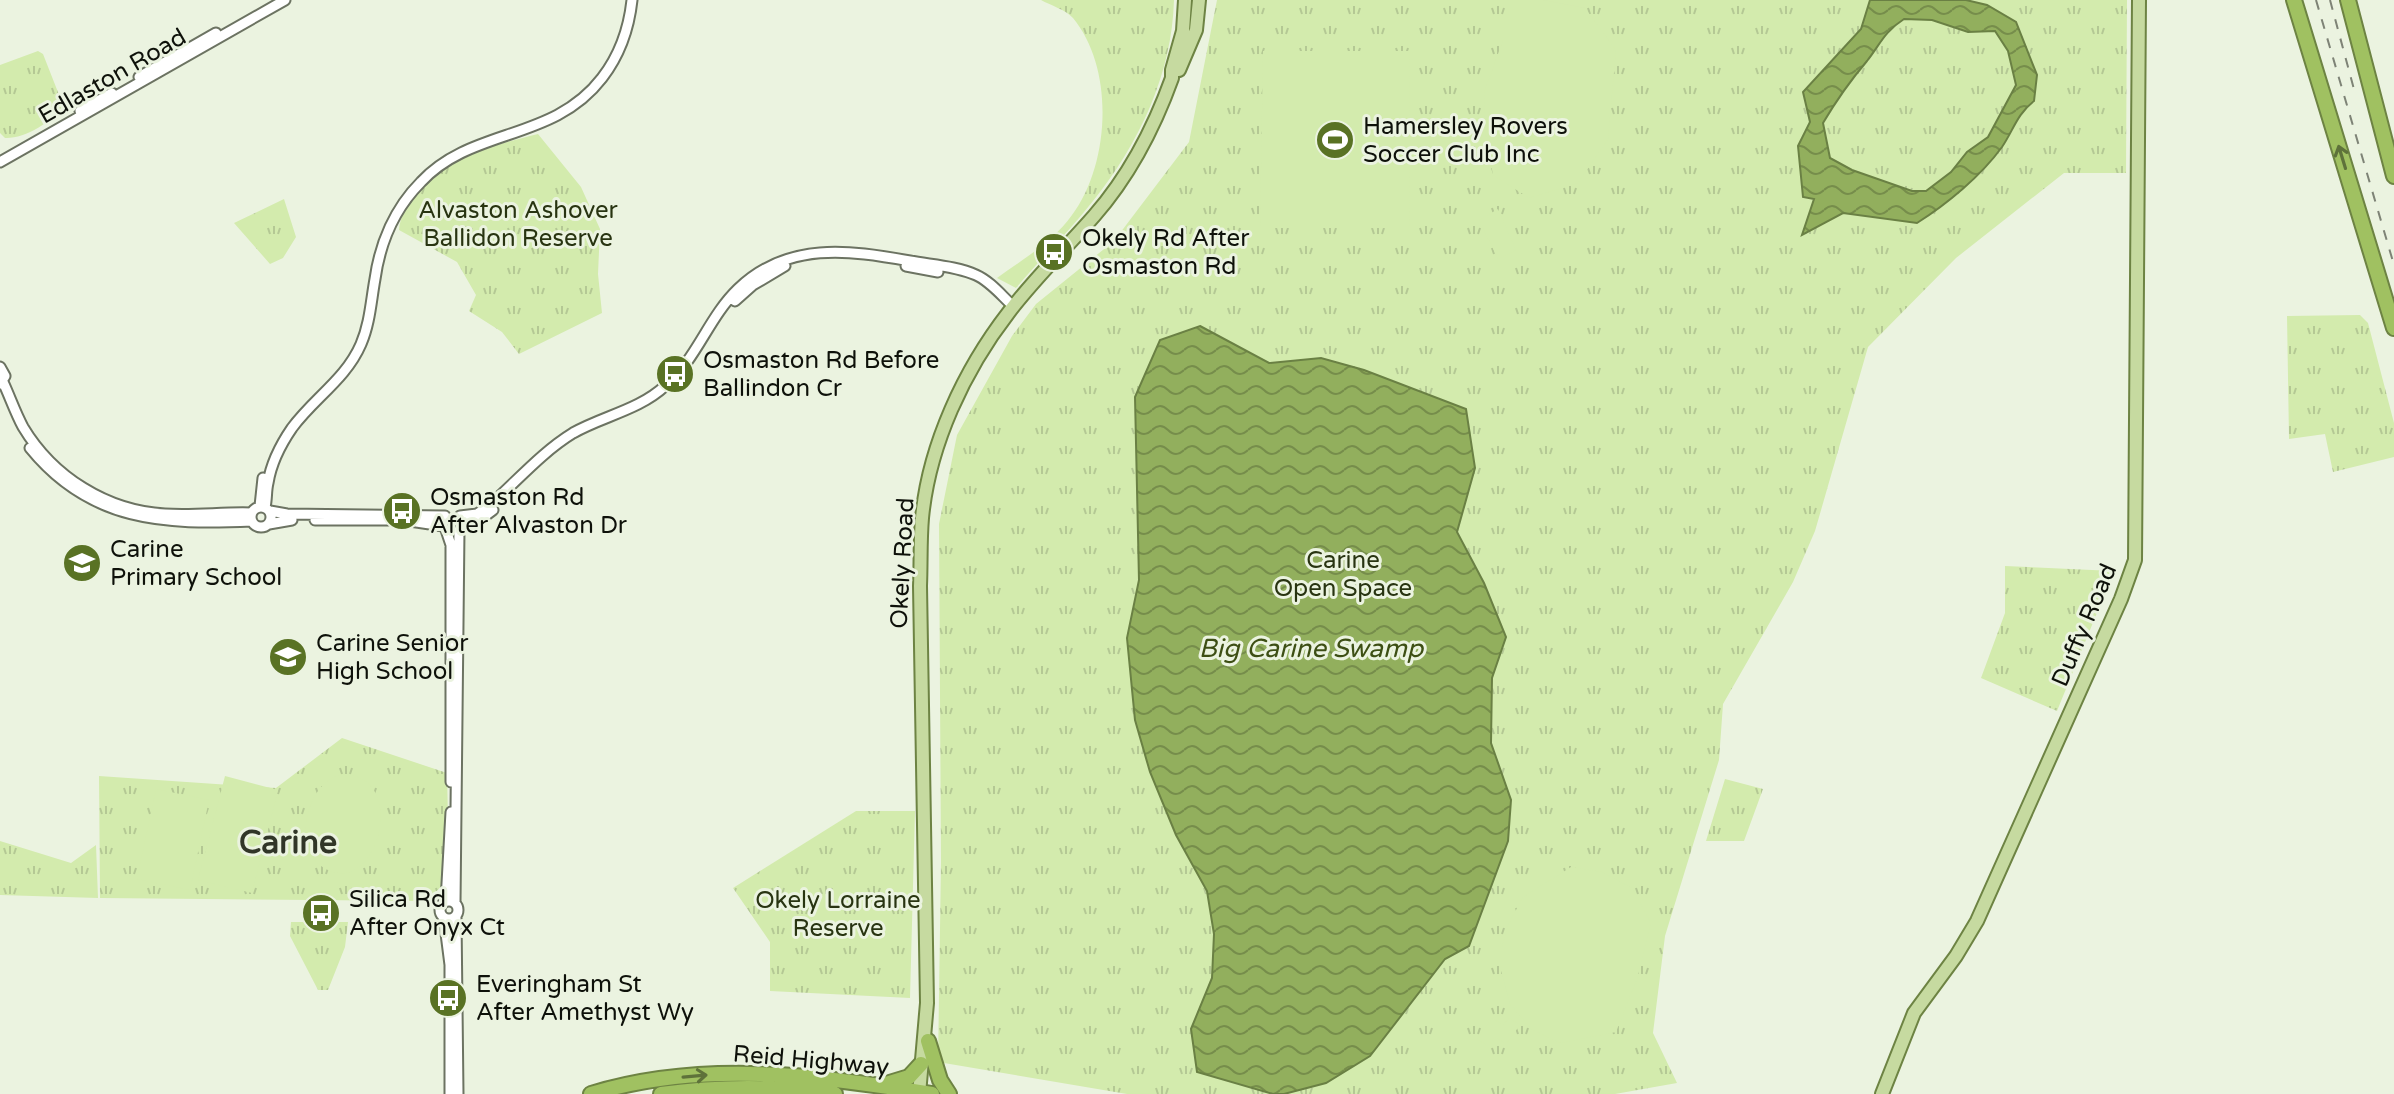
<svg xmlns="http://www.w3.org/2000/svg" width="2394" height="1094" viewBox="0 0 2394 1094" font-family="'Varela Round',sans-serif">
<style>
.park{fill:url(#park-tufts)}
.pitch{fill:#d3ebad}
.water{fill:url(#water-waves);stroke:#6a8044;stroke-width:2;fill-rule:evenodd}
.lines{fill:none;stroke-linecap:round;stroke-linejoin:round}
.minor-casing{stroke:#6c7362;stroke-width:13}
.major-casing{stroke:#6d8343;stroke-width:16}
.highway-casing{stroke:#6d8343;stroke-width:18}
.minor{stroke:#fff;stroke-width:9}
.major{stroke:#c6daa0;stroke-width:12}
.highway{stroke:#a0c161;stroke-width:14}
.rail{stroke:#7e8376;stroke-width:2;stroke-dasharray:10 10;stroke-linecap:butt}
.oneway{stroke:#5e723a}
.labels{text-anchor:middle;stroke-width:6;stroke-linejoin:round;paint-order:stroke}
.street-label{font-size:24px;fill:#0e110a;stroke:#ebf3e0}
.poi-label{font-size:24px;fill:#0e110a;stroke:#ebf3e0;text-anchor:start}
.park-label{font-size:24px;fill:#283411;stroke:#ebf3e0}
.water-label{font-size:26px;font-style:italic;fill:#3d4f14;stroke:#ebf3e0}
.district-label{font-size:32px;font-weight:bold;fill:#313628;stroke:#ebf3e0}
</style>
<defs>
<pattern id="park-tufts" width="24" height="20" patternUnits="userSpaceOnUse" patternTransform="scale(2)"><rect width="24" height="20" fill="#d3ebad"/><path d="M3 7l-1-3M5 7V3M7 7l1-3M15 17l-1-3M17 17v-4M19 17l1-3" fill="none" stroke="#b4c894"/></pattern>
<pattern id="water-waves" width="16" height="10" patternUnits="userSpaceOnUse" patternTransform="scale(2)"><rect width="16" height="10" fill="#92af5d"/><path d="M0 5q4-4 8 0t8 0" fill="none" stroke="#768d4b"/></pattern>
</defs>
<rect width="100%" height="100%" fill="#ebf3e0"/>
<path class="park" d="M1041,0h133c-2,74 -35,144 -81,201 -24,31 -52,57 -77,87l-19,-10c26,-19 56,-36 75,-63 38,-51 43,-146 1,-197 -7,-8 -23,-13 -32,-18z
M1217,0h910l-1,173h-62l-108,85 -88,89 -53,184 -22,51 -70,122 -4,56 -54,176 -12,97 24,50 -62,11h-488l-189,-32 3,-200 -2,-338 18,-89 55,-99 24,-32 78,-63 75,-99z
M38,51l5,3 20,51c-10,17 -39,34 -58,33l-5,-5v-68z
M538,134l43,53 19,42 -2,45 4,39 -83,41 -17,-22 -33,-21 7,-16 -19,-33 -58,-32c9,-63 86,-83 139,-96z
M284,199l12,38 -13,21 -13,6 -36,-41z
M2360,315l8,8 26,100v34l-61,15 -8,-38 -36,5 -2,-123z
M2005,566l109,5 -57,140 -76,-33 24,-65z
M342,738l105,35 1,47 -6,66 -16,15 -326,-3 -1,-122 177,12z
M1725,779l38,10 -19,52h-38z
M856,811h59l-5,187 -140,-7v-49l-37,-54z
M0,841l71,22 25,-18 2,53 -98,-3z
M291,922h57l-3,25 -17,43h-10l-28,-54z"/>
<path class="pitch" d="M1543,0l42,8 31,42 -8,89 -30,44 -49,15 -36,-23 -9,-50 1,-35 18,-50z
M1263,51h146l1,177h-150z
M1498,209l18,41 -18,9 -19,-39z
M339,775c73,-7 39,131 -18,91 -27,-18 -16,-81 18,-91z
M225,776l53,14 -26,103 -54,-13z
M156,789l53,11 -19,90 -53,-11z
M1571,867l31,5 30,16 19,35 -14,56 -21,53 -56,11 -29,-14 -21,-25 -8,-30v-27l6,-22 15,-28z
M1492,1018l11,7 6,-7 11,7 -14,19 -11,-7 -7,9 -11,-7z"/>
<path class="water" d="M1870,0h96l21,5 29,17 21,53 -3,26c-17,13 -21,30 -32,46 -21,29 -55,57 -85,76l-74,-10 -41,22 12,-36 -11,-2 -5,-51 12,-24 -7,-30 58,-63zM1904,19l28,1 36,12 27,-1 13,20 8,34 -28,52 -21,15 -16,20 -25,19h-14l-60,-21 -22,-12 -7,-35c13,-22 27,-42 44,-62 14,-18 17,-29 37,-42z
M1200,326l69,37 52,-5 43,12 102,39 9,59 -18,64 27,51 22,54 -14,41 -1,65 20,57 -3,41 -39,105 -24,13 -75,97 -44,27 -42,11h-11l-76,-22 -6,-43 21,-51 2,-44 -7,-43 -31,-56 -26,-63 -15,-52 -8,-82 12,-58 -4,-183 25,-57z"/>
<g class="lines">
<g class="minor-casing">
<path id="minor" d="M139,77l77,-44
M80,111l32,-18
M0,162l285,-162
M906,266l32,6
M735,301l18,-16 32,-19
M0,367l5,9 -5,8
M3,382c7,15 12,30 20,45 30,50 84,84 142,87 29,2 58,-2 86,-1
M30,448c60,74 134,77 222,73
M260,506l3,-28
M251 517a10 10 0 1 1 20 0a10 10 0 1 1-20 0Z
M265,507c2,-8 1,-16 3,-24 3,-19 13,-39 24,-55 22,-30 54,-49 69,-84 9,-21 10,-43 14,-65 5,-36 20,-71 46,-97 51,-55 132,-40 181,-104 17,-22 27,-50 30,-78
M270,511l17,3 158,2
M460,516l17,-2 13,-9c27,-24 52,-53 83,-72 30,-17 66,-23 92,-47 32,-27 43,-68 73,-97 50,-48 111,-39 172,-28 21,4 46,5 66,14 14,6 26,21 37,31
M315,520h73
M403,520l40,6
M269,524l23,-4
M461,528l20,-9 12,-9
M446,530l5,15v237
M440 910a9 9 0 1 1 18 0a9 9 0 1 1-18 0Z
M446,901l5,-89
M455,903l4,-373
M456,917l2,177
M444,918l6,47v129"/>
</g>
<g class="major-casing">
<path id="major" d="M1179,70l17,-40 3,-30
M919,1094l8,-91 -7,-417c1,-23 0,-45 2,-68 7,-73 42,-148 87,-206 26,-34 57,-64 85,-96 36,-41 60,-88 78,-138v-8l11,-39 2,-31
M1882,1094l32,-81 42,-57 21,-35 144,-322 14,-39 4,-560"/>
</g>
<g class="highway-casing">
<path id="highway" d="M2294,0l100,328
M2348,0l46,176
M928,1041l12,39 9,14
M886,1084l23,-7 12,-13
M591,1094c110,-34 229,-19 341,0
M661,1094c58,-8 116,-8 174,0"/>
</g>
<use href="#minor" class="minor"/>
<use href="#major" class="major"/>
<use href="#highway" class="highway"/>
<path class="rail" d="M2316,0l78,265
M2330,0l25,93"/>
</g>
<defs><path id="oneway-shaft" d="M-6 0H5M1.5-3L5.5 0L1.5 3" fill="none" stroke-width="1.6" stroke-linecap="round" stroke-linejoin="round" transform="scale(2)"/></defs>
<g class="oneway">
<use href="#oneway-shaft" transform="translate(2342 157) rotate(-107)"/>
<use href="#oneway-shaft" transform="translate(695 1076) rotate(-5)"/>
</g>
<defs>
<g id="stadium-disc" transform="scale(2)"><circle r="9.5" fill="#597224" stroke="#ebf3e0"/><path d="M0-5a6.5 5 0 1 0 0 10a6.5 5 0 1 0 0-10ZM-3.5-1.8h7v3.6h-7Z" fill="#fff"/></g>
<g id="bus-disc" transform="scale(2)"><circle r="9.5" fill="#597224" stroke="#ebf3e0"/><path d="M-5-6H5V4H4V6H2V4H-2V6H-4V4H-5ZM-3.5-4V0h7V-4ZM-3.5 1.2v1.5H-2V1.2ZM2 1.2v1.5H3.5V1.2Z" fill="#fff"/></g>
<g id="school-disc" transform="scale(2)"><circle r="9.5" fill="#597224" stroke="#ebf3e0"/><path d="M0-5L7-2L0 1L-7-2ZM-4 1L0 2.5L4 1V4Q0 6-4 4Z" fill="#fff"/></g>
</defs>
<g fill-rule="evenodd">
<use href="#stadium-disc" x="1335" y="140"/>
<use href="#bus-disc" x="1054" y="252"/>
<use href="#bus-disc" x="675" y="374"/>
<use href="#bus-disc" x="402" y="511"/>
<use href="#school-disc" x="82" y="563"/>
<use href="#school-disc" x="288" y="657"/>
<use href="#bus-disc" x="321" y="913"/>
<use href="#bus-disc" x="448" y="998"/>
</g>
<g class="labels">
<g class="street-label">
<text transform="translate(112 76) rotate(-30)" y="8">Edlaston Road</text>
<text transform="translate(902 563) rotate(-87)" y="8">Okely Road</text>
<text transform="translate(2084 625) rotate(-67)" y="8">Duffy Road</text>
<text transform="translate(811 1060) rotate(5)" y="8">Reid Highway</text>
</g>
<g class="poi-label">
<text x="1363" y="134">Hamersley Rovers<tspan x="1363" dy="28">Soccer Club Inc</tspan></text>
<text x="1082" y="246">Okely Rd After<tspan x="1082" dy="28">Osmaston Rd</tspan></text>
<text x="703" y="368">Osmaston Rd Before<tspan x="703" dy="28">Ballindon Cr</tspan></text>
<text x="430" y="505">Osmaston Rd<tspan x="430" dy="28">After Alvaston Dr</tspan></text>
<text x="110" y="557">Carine<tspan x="110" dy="28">Primary School</tspan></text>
<text x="316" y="651">Carine Senior<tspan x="316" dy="28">High School</tspan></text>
<text x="349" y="907">Silica Rd<tspan x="349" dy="28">After Onyx Ct</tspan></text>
<text x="476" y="992">Everingham St<tspan x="476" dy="28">After Amethyst Wy</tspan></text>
</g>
<g class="park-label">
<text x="518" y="218">Alvaston Ashover<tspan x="518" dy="28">Ballidon Reserve</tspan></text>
<text x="1343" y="568">Carine<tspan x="1343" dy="28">Open Space</tspan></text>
<text x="838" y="908">Okely Lorraine<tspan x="838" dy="28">Reserve</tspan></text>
</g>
<g class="water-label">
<text x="1311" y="657">Big Carine Swamp</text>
</g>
<g class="district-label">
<text x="288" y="853">Carine</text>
</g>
</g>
</svg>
